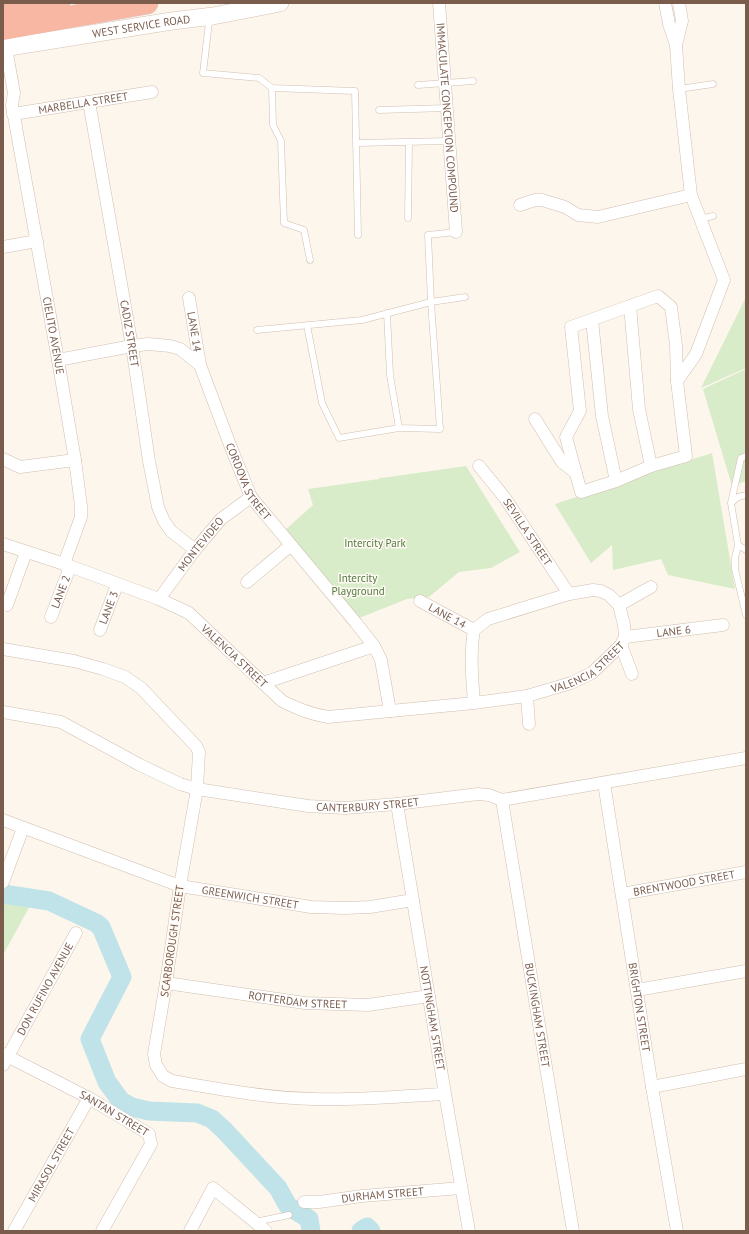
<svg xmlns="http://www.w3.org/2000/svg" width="749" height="1234" viewBox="0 0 749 1234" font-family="'PT Sans',sans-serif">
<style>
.green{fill:#d8ecc9}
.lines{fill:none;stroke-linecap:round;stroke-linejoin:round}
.river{stroke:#bfe3e8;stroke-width:19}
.lane-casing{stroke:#d1beb0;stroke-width:7}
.street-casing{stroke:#d1beb0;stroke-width:13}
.secondary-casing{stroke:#d6c0b0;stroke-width:18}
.highway-casing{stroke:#dad1cd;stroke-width:23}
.lane{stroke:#fff;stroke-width:6}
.street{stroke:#fff;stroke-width:12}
.secondary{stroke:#fff;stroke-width:17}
.highway{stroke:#f7b7a3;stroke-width:22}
.labels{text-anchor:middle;stroke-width:3;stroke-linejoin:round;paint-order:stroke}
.street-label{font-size:11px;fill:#7a5c4d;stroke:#fffaf3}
.park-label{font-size:11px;fill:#537a41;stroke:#fffaf3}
</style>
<rect width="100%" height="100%" fill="#fdf6ec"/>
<path class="green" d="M746,297v71l-45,20z
M746,369v112l-14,5 -29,-97z
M712,453l23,136 -67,-14 -7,-16 -48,11 -1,-25 -21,18 -36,-59z
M466,466l54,86 -29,16 -32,4 -30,25 -22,2 -53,21 -70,-89 29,-26 -5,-16 71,-10 2,-2 1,1z
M3,902l28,2 -28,51z"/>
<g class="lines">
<path class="river" d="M3,894l46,7 47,22 5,4 21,50 -32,62 17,43 14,19 11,6 17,4 48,2 15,6 12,11 54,58 10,18 21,13 2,12
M361,1231l6,-4 4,4"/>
<g class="lane-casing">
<path id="lane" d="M211,19l-2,3 -6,51 56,5 13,10 83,3 3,144
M418,85l55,-4
M272,88l1,37 8,16 3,82 20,7 6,30
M679,89l34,-5
M379,110l68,-2
M357,143l92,-2
M408,218l1,-76
M700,219l13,-3
M387,313l3,62 9,53
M307,325l15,78 17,35 60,-10 41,1 -9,-127 -3,-67 28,-3
M257,330l105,-10 69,-18 34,-5
M746,456l-5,2 -10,45 7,42 8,5
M731,503l7,-6 8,-2
M738,545l-3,13v11l11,46
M255,1222l34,-7"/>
</g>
<g class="street-casing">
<g id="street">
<path id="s1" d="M439,3l17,229"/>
<path d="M665,3l4,21 7,21 3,44 12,106 33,85 -28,74 -19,27"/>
<path d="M676,45l6,-24 -3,-18"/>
<path id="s2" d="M6,48l8,45 -2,12 46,255 17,100 6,46v11l-17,47"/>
<path id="s3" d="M89,102l43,244 17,115 9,46 6,14 7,10 24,19"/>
<path id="s4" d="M13,114l139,-22"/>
<path d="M520,205l15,-5h7l23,7 13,8 20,2 93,-22"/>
<path d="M3,247l34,-6"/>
<path d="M658,296l13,11 5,38 1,36 9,75 -35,10 -35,15 -35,11 -15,-55 14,-26 -9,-84z"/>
<path id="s5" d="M189,298l11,67"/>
<path d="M630,306l9,103 12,57"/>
<path d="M592,320l10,96 14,65"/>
<path id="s6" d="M58,360l74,-14 16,-2 22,2 10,3 20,16 30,80 21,52 105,126 18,23 7,14 9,51"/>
<path d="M535,419l27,43 14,11"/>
<path d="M3,459l17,8 55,-7"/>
<path id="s7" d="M479,466l26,32 64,96"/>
<path id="s8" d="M3,544l61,20 95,35 30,14 93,88c16,8 28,13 46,16l146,-14 53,-7 44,-13 21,-10 29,-28 4,-8 -1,-12 -5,-20 -10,-10 -8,-4 -8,-1 -24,4 -81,25 -14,11c-4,24 -2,48 0,73"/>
<path d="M247,582l44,-37"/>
<path id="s9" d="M159,599l36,-49 26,-31 30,-22"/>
<path id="s10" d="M420,601l54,29"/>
<path d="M7,605l19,-53"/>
<path d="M619,605l32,-18"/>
<path id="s11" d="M51,617l19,-50"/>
<path id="s12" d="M100,630l17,-45"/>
<path id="s13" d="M625,637l98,-12"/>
<path d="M621,645l11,29"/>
<path d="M3,649l71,12 29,8 22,8 16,11 55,58 3,6 -2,37 -17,97 -14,97 -12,71 2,11 7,11 9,5c47,8 94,17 142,18 43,2 87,-3 131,-5"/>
<path d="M263,683l111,-37"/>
<path d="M527,696l2,28"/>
<path id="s14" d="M3,712l58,10 79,43 40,19 17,5 111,17 37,2 52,-4 81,-10 11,1 13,5 244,-42"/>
<path id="s15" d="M604,783l48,304 25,144"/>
<path id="s16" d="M502,800l71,431"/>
<path id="s17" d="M397,804l48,290 24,137"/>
<path id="s18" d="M3,820l177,66 131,21 34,1 25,-1 43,-7"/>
<path d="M3,882l20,-54"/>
<path id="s19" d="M622,894l124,-22"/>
<path id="s20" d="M166,983l139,20 63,2 61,-9"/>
<path d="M637,990l109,-19"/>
<path id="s21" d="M3,1054l86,44 60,36 2,10 -49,87"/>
<path id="s22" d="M3,1065l73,-132"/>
<path d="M652,1087l94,-18"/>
<path id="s23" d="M304,1202h15l43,-6 99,-8"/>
<path id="s24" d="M14,1231l75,-133"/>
<path d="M190,1231l23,-43 53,43"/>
</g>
</g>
<g class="secondary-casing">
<g id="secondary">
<path id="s25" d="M3,48l169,-27 41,-5 67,-13"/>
</g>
</g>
<g class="highway-casing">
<path id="highway" d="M3,14l56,-11
M3,29l144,-26"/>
</g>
<use href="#lane" class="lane"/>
<use href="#street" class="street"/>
<use href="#secondary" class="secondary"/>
<use href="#highway" class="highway"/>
</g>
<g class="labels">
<g class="street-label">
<text dy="4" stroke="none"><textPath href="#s25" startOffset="140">WEST SERVICE ROAD</textPath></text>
<text dy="4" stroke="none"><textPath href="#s4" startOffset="71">MARBELLA STREET</textPath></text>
<text dy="4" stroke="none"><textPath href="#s1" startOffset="115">IMMACULATE CONCEPCION COMPOUND</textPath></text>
<text dy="4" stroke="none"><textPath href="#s5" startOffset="34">LANE 14</textPath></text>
<text dy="4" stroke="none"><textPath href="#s3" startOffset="235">CADIZ STREET</textPath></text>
<text dy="4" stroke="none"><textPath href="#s2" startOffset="292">CIELITO AVENUE</textPath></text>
<text dy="4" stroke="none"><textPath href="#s6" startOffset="276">CORDOVA STREET</textPath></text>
<text dy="4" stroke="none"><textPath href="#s7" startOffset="82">SEVILLA STREET</textPath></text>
<text dy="4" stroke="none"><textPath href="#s9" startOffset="69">MONTEVIDEO</textPath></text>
<text dy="4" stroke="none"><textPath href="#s11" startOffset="27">LANE 2</textPath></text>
<text dy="4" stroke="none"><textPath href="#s12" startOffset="24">LANE 3</textPath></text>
<text dy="4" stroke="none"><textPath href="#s10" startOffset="31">LANE 14</textPath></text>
<text dy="4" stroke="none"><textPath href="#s13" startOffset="49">LANE 6</textPath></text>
<text dy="4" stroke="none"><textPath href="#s8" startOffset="261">VALENCIA STREET</textPath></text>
<text dy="4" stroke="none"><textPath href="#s8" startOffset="644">VALENCIA STREET</textPath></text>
<text dy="4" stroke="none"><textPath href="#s14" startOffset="383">CANTERBURY STREET</textPath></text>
<text dy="4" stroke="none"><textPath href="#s19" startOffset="63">BRENTWOOD STREET</textPath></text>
<text dy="4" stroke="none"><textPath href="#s18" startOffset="260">GREENWICH STREET</textPath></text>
<text transform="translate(172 941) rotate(-82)" y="4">SCARBOROUGH STREET</text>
<text dy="4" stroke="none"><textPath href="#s22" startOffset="87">DON RUFINO AVENUE</textPath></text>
<text dy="4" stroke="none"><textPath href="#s20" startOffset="133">ROTTERDAM STREET</textPath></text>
<text dy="4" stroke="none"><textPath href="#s15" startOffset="227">BRIGHTON STREET</textPath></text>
<text dy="4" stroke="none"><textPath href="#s16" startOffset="218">BUCKINGHAM STREET</textPath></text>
<text dy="4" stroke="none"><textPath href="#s17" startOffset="217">NOTTINGHAM STREET</textPath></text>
<text dy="4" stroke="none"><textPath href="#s21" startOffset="126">SANTAN STREET</textPath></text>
<text dy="4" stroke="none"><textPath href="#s24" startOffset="76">MIRASOL STREET</textPath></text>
<text dy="4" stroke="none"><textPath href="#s23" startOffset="79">DURHAM STREET</textPath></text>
</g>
<g class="park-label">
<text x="375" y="547">Intercity Park</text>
<text x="358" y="582">Intercity<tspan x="358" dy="13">Playground</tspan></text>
</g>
</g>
<rect width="749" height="1234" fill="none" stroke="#7a5c4d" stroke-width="8"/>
</svg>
